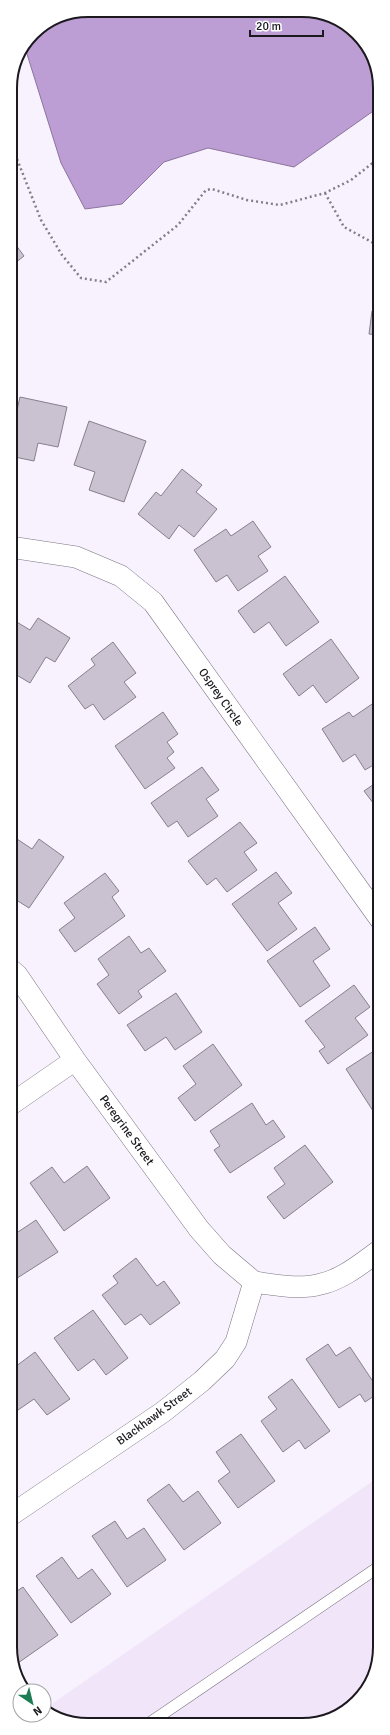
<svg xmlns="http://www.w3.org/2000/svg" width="390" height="1735" viewBox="0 0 390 1735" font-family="Signika,sans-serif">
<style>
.built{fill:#f1e5fa}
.water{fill:#bc9dd4;stroke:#8c759d}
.building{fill:#cac2d0;stroke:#867f8c}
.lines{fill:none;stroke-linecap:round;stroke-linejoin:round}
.lane-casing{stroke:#7c7581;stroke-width:12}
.street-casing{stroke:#7c7581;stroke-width:22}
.path{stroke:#837e86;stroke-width:2.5;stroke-dasharray:2 3;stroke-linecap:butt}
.lane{stroke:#fff;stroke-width:11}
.street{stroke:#fff;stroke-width:21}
.labels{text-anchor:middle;stroke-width:3;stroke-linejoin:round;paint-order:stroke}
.street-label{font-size:12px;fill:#1c191e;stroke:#fff}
.rim{fill:none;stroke:#1c191e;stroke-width:2}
</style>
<rect width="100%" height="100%" fill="#f8f2fe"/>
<path class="built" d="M380,1476v176l-23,50 -45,22 -239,-1 -27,-15z"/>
<path class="water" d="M88,10l234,3 39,24 18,41v29l-85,60 -86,-19 -44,14 -42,42 -37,5 -24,-46 -34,-109 -4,-6c18,-27 34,-32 65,-38z"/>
<path class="building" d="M10,237l14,19 -14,11z
M372,311l7,1v23l-10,-1z
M20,397l47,10 -9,40 -20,-4 -4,18 -24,-5v-16z
M89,421l57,20 -22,61 -35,-12 6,-18 -21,-7z
M182,469l20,16 -6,7 21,17 -23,28 -15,-12 -10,14 -31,-25 18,-22 5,4z
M253,521l18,26 -13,9 10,15 -30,20 -11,-16 -11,7 -22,-32 32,-21 5,7z
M285,576l34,46 -33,24 -17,-24 -15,11 -16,-22z
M10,618l20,12 8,-12 32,20 -15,24 -9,-5 -16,26 -20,-12z
M331,639l28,39 -33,25 -13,-18 -14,11 -16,-22z
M113,642l23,31 -12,9 12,15 -32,23 -11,-16 -8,5 -17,-23 27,-21 -4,-6z
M378,700l2,61 -15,9 -10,-16 -12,8 -21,-33 27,-17 4,5z
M163,712l15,22 -11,8 7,10 -7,6 8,10 -30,21 -30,-43z
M202,767l17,23 -13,9 12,17 -30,21 -11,-16 -9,6 -17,-24z
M380,780v32l-16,-21z
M240,822l17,21 -13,9 13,18 -30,22 -11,-14 -9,7 -19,-24z
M17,839l15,10 7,-10 25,18 -35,51 -19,-12v-11l3,-3 -3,-2v-32z
M276,872l16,21 -14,10 19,26 -30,22 -35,-47z
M105,873l14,18 -7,6 13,19 -50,36 -16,-22 16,-12 -11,-15z
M315,927l15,22 -17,12 17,25 -30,21 -33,-46z
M129,936l12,17 8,-5 17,23 -28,20 4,6 -23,17 -22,-30 12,-9 -11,-16z
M354,985l16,22 -15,11 13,17 -40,29 -9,-13 6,-4 -20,-26z
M176,993l26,39 -27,18 -9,-13 -21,14 -18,-26z
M213,1044l29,41 -47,36 -17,-23 18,-14 -13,-18z
M380,1047v64l-5,3 -29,-45z
M252,1103l14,22 7,-5 12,17 -55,36 -16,-23 6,-4 -10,-15z
M305,1145l28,37 -49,37 -17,-22 18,-13 -11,-16z
M87,1166l23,32 -46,33 -34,-48 22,-16 12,16z
M36,1220l22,32 -47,30v-49l1,3z
M136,1258l21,28 7,-5 16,22 -30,22 -9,-11 -16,11 -23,-30 16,-12 -5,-7z
M93,1310l35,48 -22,17 -12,-16 -16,12 -24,-33z
M380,1335v10l-5,-7z
M328,1344l8,12 14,-9 30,45 -15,10 -5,-8 -21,14 -33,-49z
M35,1352l35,47 -23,16 -13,-16 -16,11 -7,-10v-30z
M292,1379l38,52 -25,18 -6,-9 -16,12 -22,-31 16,-12 -9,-12z
M241,1434l34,47 -37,27 -20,-27 12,-9 -14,-20z
M169,1484l14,18 15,-11 23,32 -37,27 -37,-50z
M115,1521l12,18 17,-11 22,32 -39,27 -35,-51z
M62,1557l16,22 14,-10 19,25 -40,29 -35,-47z
M23,1587l35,48 -40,28 -7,-10v-58z"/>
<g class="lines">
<g class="lane-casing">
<path id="lane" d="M148,1724l232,-158"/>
</g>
<g class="street-casing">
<path id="street" d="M10,547l66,10 45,19 32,26 227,317
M10,969l7,6 58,85 124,169 23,26 32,27
M10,1105l65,-45
M254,1282c22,3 46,8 67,2 22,-5 41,-21 59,-34
M11,1515l152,-103 39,-31 23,-22 11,-17 18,-60"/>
</g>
<path class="path" d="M10,152l7,7 24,61 21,35 19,23 25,4 72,-57 28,-35 6,-1 35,11 33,5 45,-12 26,-13 28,-22
M325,193l19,34 35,19"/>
<use href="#lane" class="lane"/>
<use href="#street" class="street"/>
</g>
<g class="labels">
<g class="street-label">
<text transform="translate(221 697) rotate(55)" y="4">Osprey Circle</text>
<text transform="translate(127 1130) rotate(54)" y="4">Peregrine Street</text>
<text transform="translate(154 1416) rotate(-36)" y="4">Blackhawk Street</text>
</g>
</g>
<path d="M0 0H390V1735H0ZM88 17H302A71 71 0 0 1 373 88V1647A71 71 0 0 1 302 1718H88A71 71 0 0 1 17 1647V88A71 71 0 0 1 88 17Z" fill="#fff" fill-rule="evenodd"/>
<path class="rim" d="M88 17H302A71 71 0 0 1 373 88V1647A71 71 0 0 1 302 1718H88A71 71 0 0 1 17 1647V88A71 71 0 0 1 88 17Z"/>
<g transform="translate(32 1703) rotate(145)"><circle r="19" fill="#ffffff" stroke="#a4a3a5"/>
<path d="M0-3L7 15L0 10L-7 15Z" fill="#1c7c53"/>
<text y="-6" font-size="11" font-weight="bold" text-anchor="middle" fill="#1c191e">N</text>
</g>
<path d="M250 30v6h73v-6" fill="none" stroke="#1c191e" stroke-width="2"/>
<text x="256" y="30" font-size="12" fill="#1c191e" stroke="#ffffff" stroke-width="3" paint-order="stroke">20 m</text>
</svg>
